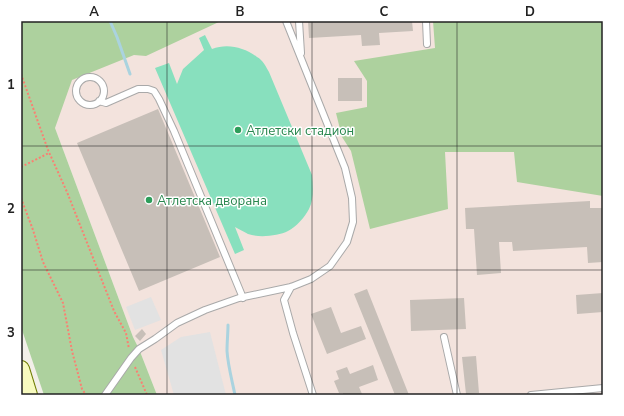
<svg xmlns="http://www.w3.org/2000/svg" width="624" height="416" viewBox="0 0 624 416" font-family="'Nunito Sans',sans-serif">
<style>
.military{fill:#f3e3dd}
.forest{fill:#add19e}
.pitch{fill:#88e0be}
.parking{fill:#e2e2e2}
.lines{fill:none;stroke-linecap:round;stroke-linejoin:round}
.stream{stroke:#aad3df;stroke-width:3}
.building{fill:#c7bfb8}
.service-casing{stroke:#a9a9a9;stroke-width:8}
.secondary-casing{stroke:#707d05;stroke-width:18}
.path{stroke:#fa8072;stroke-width:2;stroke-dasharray:2 2;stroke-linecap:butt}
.service{stroke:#fff;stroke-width:6}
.secondary{stroke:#f7fabf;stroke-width:16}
.grid{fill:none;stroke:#222;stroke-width:1;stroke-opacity:0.55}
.leisure-dot{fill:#2e9e5b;stroke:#fff;stroke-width:1.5}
.labels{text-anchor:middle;stroke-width:3;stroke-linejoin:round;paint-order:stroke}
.leisure-label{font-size:13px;fill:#27864d;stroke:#fff;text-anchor:start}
.neatline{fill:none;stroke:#222;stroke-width:1.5}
.grid-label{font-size:13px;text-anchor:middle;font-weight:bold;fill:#222}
</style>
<rect width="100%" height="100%" fill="#f2efe9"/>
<path class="military" d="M21,21h582v374h-446l-18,-46 -6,-12 -78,-209z"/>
<path class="forest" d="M21,21h200l-75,35 -12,-1 -62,25 -17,48 78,209 6,12 18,46h-113l-23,-68z
M433,21h170v175l-86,-14 -3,-30h-69l3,57 -78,20 -19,-78 -9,-14 -6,-24 31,-6v-26l-13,-20 81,-13z"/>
<path class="pitch" d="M205,35l7,14c15,-6 32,-2 45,8 6,3 9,10 12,15l43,103c1,11 2,24 -3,34 -4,8 -13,18 -21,22 -10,5 -29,7 -40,3 -4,-2 -9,-5 -13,-7l9,23 -9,4 -80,-186 14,-5 8,21 6,-15 21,-19 -5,-12z"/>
<path class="parking" d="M151,297l10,23 -26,10 -9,-23z
M210,332l16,63h-52l-13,-45 20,-13z"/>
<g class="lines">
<path class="stream" d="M110,21l7,16 13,37
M228,325c0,8 -1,17 -1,26 1,15 5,29 8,44"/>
</g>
<path class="building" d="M308,21h104l1,10 -34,2 1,12 -18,1 -1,-11 -52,3z
M338,78h24v23h-24z
M158,109l62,148 -81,34 -62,-148z
M590,201v7h13v54l-15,1 -1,-16 -74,4 -1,-9h-13l2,31 -24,2 -3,-46h-8l-1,-21z
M367,289l42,106h-14l-41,-101z
M603,293v19l-26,2 -1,-19z
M464,298l2,31 -55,2 -1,-31z
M331,307l10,26 20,-7 5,13 -39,15 -16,-40z
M142,329l4,5 -6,7 -5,-5z
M476,356l3,37 -13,1 -4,-37z
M373,365l5,15 -19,7 3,7 -3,1h-16v-2h-4l-5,-12 5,-2 -3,-8 11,-4 3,7z"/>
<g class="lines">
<g class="service-casing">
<path id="service" d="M299,21l2,32
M426,21l1,23
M76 91a14 14 0 1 1 28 0a14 14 0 1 1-28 0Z
M99,101l7,2 32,-14h10l6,2 5,8 15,32 69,167
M291,287l-7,13 9,33 20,62
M444,337l13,58
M105,395l26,-37 8,-9 16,-10 22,-16 28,-13 34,-12 52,-11 20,-8 19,-13 17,-24 6,-20 -1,-24 -7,-30 -59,-147
M531,395l72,-7"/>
</g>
<g class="secondary-casing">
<path id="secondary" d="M21,369l8,26"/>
</g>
<path class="path" d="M21,74l27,76 19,42 47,119 12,22 3,16
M21,167l28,-14
M21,198l12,32 10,32 20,41 9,48 10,38 4,6
M135,367l12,28"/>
<use href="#service" class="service"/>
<use href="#secondary" class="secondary"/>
</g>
<path class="grid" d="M167,21v374M312,21v374M457,21v374M21,146h582M21,270h582"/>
<g class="leisure-dot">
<circle cx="238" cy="130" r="4"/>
<circle cx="149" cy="200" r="4"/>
</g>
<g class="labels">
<g class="leisure-label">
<text x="246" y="135">Атлетски стадион</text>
<text x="157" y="205">Атлетска дворана</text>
</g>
</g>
<rect width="624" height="416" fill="none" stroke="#ffffff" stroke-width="44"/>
<rect x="22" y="22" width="580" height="372" class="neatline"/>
<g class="grid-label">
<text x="94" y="16">A</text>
<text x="240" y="16">B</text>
<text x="384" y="16">C</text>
<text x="530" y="16">D</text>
<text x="11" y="89">1</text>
<text x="11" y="213">2</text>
<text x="11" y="337">3</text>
</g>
</svg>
